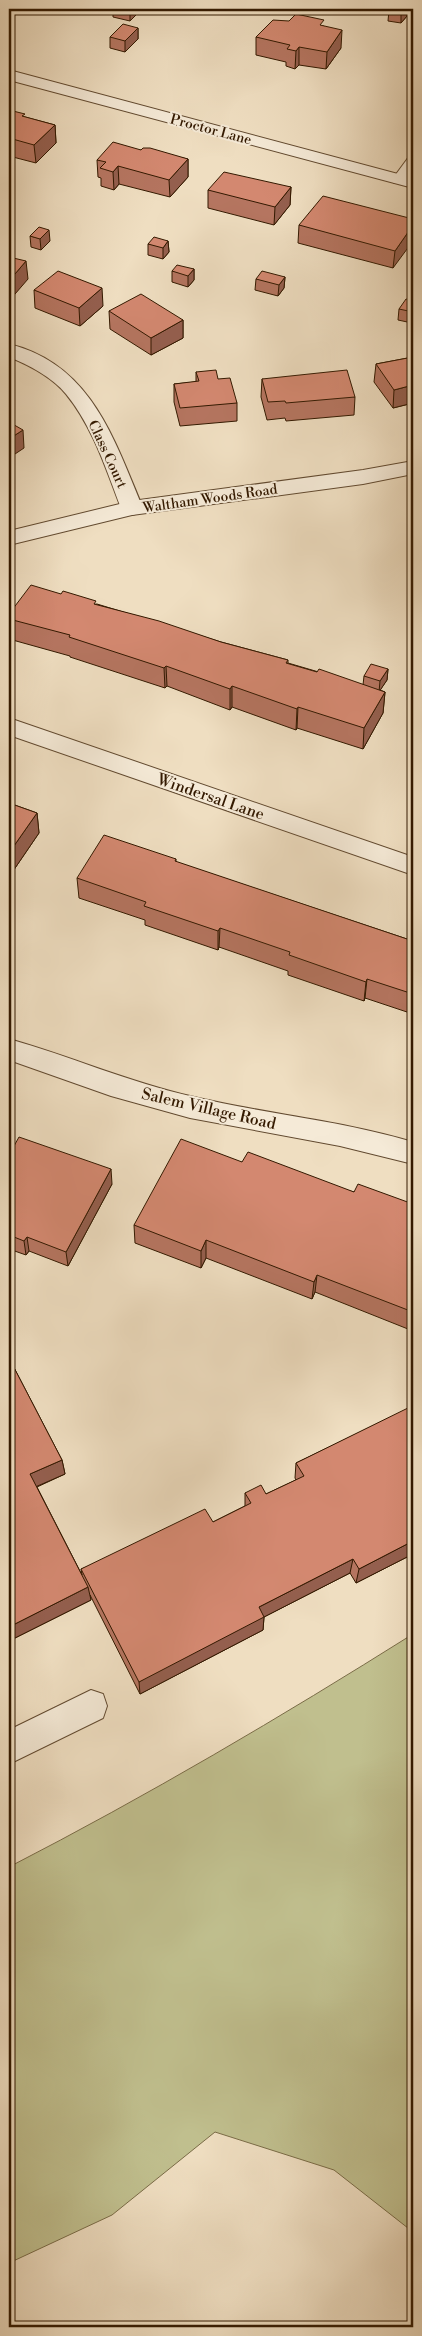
<svg xmlns="http://www.w3.org/2000/svg" width="422" height="2336" viewBox="0 0 422 2336" font-family="'Libre Bodoni',serif">
<style>
.green{fill:#c0bf8e;stroke:#7a6c47}
.lines{fill:none;stroke-linecap:round;stroke-linejoin:round}
.service-casing{stroke:#624a30;stroke-width:2}
.minor-casing{stroke:#624a30;stroke-width:2}
.tertiary-casing{stroke:#624a30;stroke-width:2}
.service{fill:#f5ead7;fill-rule:evenodd}
.minor{fill:#f5ead7;fill-rule:evenodd}
.tertiary{fill:#f5ead7;fill-rule:evenodd}
.wall{fill:#b57560;stroke:#331900}
.shaded-wall{fill:#945f4e;stroke:#331900}
.building{fill:#d38870;stroke:#331900}
.labels{text-anchor:middle;stroke-width:4;stroke-linejoin:round;paint-order:stroke}
.far-street-label{font-size:14px;fill:#331900;stroke:#f5ead7}
.street-label{font-size:16px;fill:#331900;stroke:#f5ead7}
</style>
<rect width="100%" height="100%" fill="#efdec1"/>
<filter id="stains"><feTurbulence type="fractalNoise" baseFrequency=".004" numOctaves="4"/><feColorMatrix values="0 0 0 0 .2 0 0 0 0 .09 0 0 0 0 .02 0 0 0 .5 -.17"/></filter>
<radialGradient id="worn" r=".72"><stop offset=".6" stop-color="#630" stop-opacity="0"/><stop offset="1" stop-color="#630" stop-opacity=".3"/></radialGradient>
<path class="green" d="M413,1634v598l-79,-62 -119,-38 -103,83 -103,48v-396c138,-71 272,-150 404,-233z"/>
<g class="lines">
<g class="service-casing">
<path id="service" d="M413,157v13l-9,13h-10l-2,-3 2,-3 14,-19z"/>
</g>
<g class="minor-casing">
<path id="minor" d="M9,344c82,20 105,95 134,164l-4,5 -7,2 -7,-2 -4,-5c-15,-39 -28,-81 -55,-114 -14,-17 -37,-29 -57,-37z
M9,718l404,139v18l-404,-140z
M9,1039c61,17 119,43 181,57 74,18 150,24 223,46v22l-73,-18 -150,-28 -79,-22 -102,-36z
M91,1690l12,4 4,12 -4,12 -94,46v-34z"/>
</g>
<g class="tertiary-casing">
<path id="tertiary" d="M9,70l404,108v10l-404,-108z
M413,461v13l-50,10 -231,31 -123,30v-14l123,-30 231,-31z"/>
</g>
<use href="#service" class="service"/>
<use href="#minor" class="minor"/>
<use href="#tertiary" class="tertiary"/>
</g>
<path class="wall" d="M113,9h29l-12,12 -17,-4z
M390,9h17v7l-6,7 -13,-2 1,-11z
M324,26l17,22 -15,21 -27,-4 -4,4 -9,-3v-4l-30,-7v-18z
M138,28v11l-13,13 -15,-4v-11z
M9,110l16,7 30,8 1,18 -20,20 -27,-7z
M141,150l47,9v18l-18,20 -51,-13 -5,6 -13,-4v-8l-3,-1 -1,-17z
M291,187l-1,18 -16,20 -66,-17v-18z
M413,219l-20,49 -95,-25 1,-18z
M30,236l20,5 -9,9 -10,-3z
M168,241l1,11 -6,7 -15,-4v-11z
M194,269v11l-6,7 -16,-5v-11z
M285,277l-1,11 -6,8 -23,-6 1,-11z
M34,290l69,16 -23,20 -45,-18z
M413,300v21l-1,2 -14,-3 1,-11z
M109,311l74,9v18l-32,17 -41,-26z
M413,357v46l-20,5 -19,-26 2,-18z
M196,372l22,7 19,24v18l-57,5 -6,-24v-18l22,-2z
M262,379l93,18 -1,18 -68,6 -1,-3 -18,2 -6,-23z
M97,604l124,38 67,18v3l75,22 1,-9 24,-7 -1,11 -7,10 5,2 -2,21 -20,36 -66,-21 -1,2 -64,-23 -2,3 -63,-24 -2,2 -95,-31v-1l-61,-17v-25z
M9,803l28,10 2,20 -28,41 -2,-1z
M176,859v3l237,79v73l-48,-16 -1,3 -76,-26v-4l-69,-24 -1,3 -73,-25v-5l-66,-22 -2,-20z
M9,1155l103,29 -44,82 -39,-15 -3,4 -17,-6z
M242,1162l112,30 59,12v127l-98,-39 -3,7 -106,-41 -5,10 -66,-25 -1,-18z
M9,1358l53,102 3,14 -28,13 45,88 -1,-6 132,-47 32,-16v-13l21,1 30,-14 -1,-2 1,-15 117,-56v147l-57,29 -6,-10 -86,44 -1,13 -123,64 -50,-99 1,5 -82,41z"/>
<path class="shaded-wall" d="M130,9h12l-12,12z
M405,9h2v7l-6,7v-10z
M138,28v11l-13,13v-11z
M342,30l-1,18 -15,21 1,-17z
M299,47v18l-4,4 1,-18z
M55,125l1,18 -20,20 -2,-18z
M188,159v18l-18,20 -1,-17z
M118,166l1,18 -5,6 -1,-18z
M291,187l-1,18 -16,20 1,-18z
M413,225v16l-20,27 2,-17z
M49,230l1,11 -9,9 -1,-11z
M168,241l1,11 -6,7v-11z
M26,261l2,18 -19,22v-20z
M194,269v11l-6,7v-11z
M285,277l-1,11 -6,8 1,-11z
M102,288l1,18 -23,20 -1,-18z
M183,320v18l-32,17v-17z
M413,385v18l-20,5 1,-18z
M23,430l1,18 -15,10v-19z
M166,666l1,20 -2,2 -1,-20z
M388,669l-1,11 -8,12 1,-11z
M232,686v21l-2,3v-21z
M385,692l-2,21 -20,36 1,-21z
M298,707l-1,21 -1,2 1,-21z
M37,813l2,20 -28,41 -2,-21z
M220,928l-1,19 -1,3v-19z
M367,979l-2,19 -1,3 2,-19z
M111,1169l1,15 -44,82 -2,-14z
M27,1237l2,14 -3,4 -2,-14z
M206,1240v18l-5,10v-17z
M317,1275l-2,17 -3,7 2,-17z
M62,1460l3,14 -32,14 -3,-14z
M413,1541v13l-57,29 3,-14z
M353,1559l-3,14 -86,44 -1,13 -123,64 -1,-12 120,-75z
M88,1587l3,13 -82,41v-14z"/>
<path class="building" d="M390,9h15l-4,4 -12,-3z
M296,14l28,6 -4,5 22,5 -15,22 -28,-5 -3,4 -9,-2 3,-4 -34,-8 17,-17 16,1z
M123,24l15,4 -13,13 -15,-4z
M9,110l16,4 -3,2 33,9 -21,20 -25,-7z
M113,142l28,8 2,-2h7l38,11 -19,21 -51,-14 -5,6 -13,-4 6,-6 -9,-2z
M224,172l67,15 -16,20 -67,-17z
M323,196l90,23v6l-18,26 -96,-26z
M39,227l10,3 -9,9 -10,-3z
M154,237l14,4 -5,7 -15,-4z
M9,257l17,4 -17,20z
M177,265l17,4 -6,7 -16,-5z
M58,271l44,17 -23,20 -45,-18z
M262,271l23,6 -6,8 -23,-6z
M141,294l42,26 -32,18 -42,-27z
M406,299l7,1v12l-14,-3z
M413,357v28l-19,5 -18,-26z
M216,370l2,9 12,-1 7,25 -57,5 -6,-24 25,-3 -3,-9z
M347,370l8,27 -69,6 -1,-2 -17,1 -6,-23z
M9,422l14,8 -14,9z
M31,585l30,9 2,-3 33,10 -2,3 65,17 62,21 67,18 -2,3 31,9 2,-3 66,23 -21,36 -66,-21 -1,2 -65,-23 -2,3 -64,-23 -2,2 -95,-31 1,-2 -61,-16v-5z
M371,664l17,5 -8,12 -16,-5z
M9,803l28,10 -28,40z
M104,835l72,24 -1,2 238,80v53l-46,-15 -1,3 -77,-27 1,-3 -70,-24 -2,3 -74,-25 2,-4 -69,-24z
M19,1137l92,32 -45,83 -39,-15 -3,4 -15,-6v-4l1,-2h-1v-74z
M181,1139l61,23 6,-10 106,40 4,-8 55,20v108l-96,-37 -3,7 -108,-42 -5,11 -67,-26z
M9,1358l53,102 -32,14 58,113 -79,40z
M412,1406l1,1v134l-54,28 -6,-10 -94,48 5,10 -125,65 -58,-113 124,-60 8,13 38,-19 -6,-10 16,-8 5,9 38,-18 -8,-13z"/>
<g class="labels">
<g class="far-street-label">
<text transform="translate(211 129) rotate(15)" y="5">Proctor Lane</text>
<text transform="translate(108 454) rotate(65)" y="5">Class Court</text>
<text transform="translate(210 498) rotate(-8)" y="5">Waltham Woods Road</text>
</g>
<g class="street-label">
<text transform="translate(211 796) rotate(19)" y="6">Windersal Lane</text>
<text transform="translate(209 1108) rotate(13)" y="6">Salem Village Road</text>
</g>
</g>
<rect width="422" height="2336" fill="none" stroke="#efdec1" stroke-width="30"/>
<rect x="10" y="10" width="402" height="2316" fill="none" stroke="#331900" stroke-width="2.5"/>
<rect x="15" y="15" width="392" height="2306" fill="none" stroke="#331900"/>
<rect width="100%" height="100%" filter="url(#stains)"/>
<rect width="100%" height="100%" fill="url(#worn)"/>
</svg>
